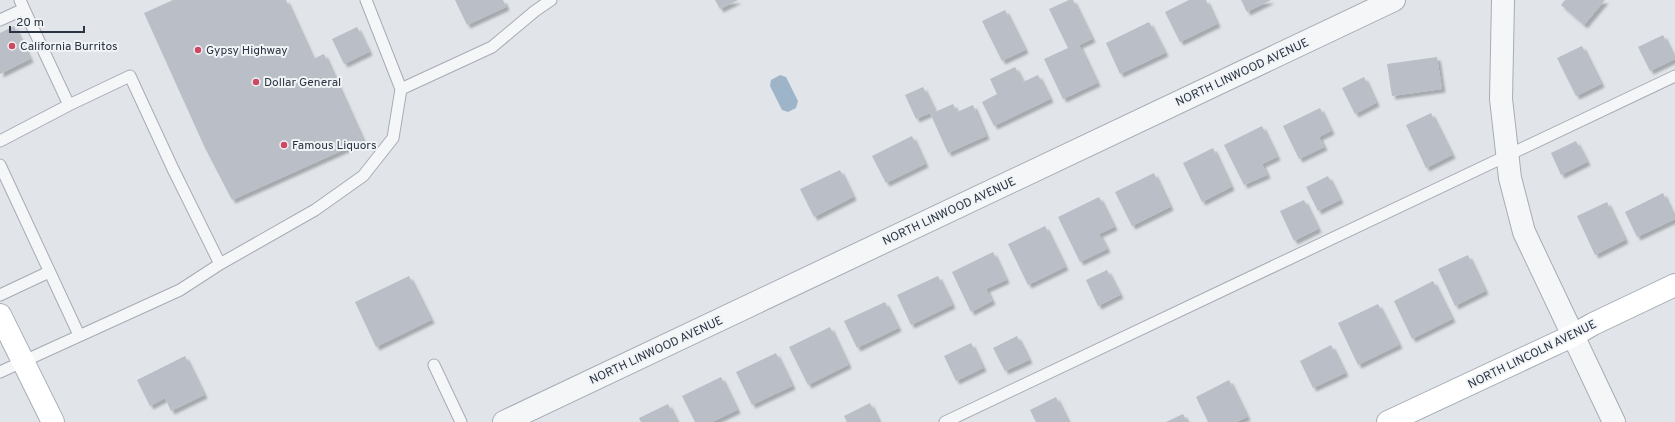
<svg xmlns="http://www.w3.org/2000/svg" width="1675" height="422" viewBox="0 0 1675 422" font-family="Overpass,sans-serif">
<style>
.water{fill:#9db4c9}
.building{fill:#b9bec7;filter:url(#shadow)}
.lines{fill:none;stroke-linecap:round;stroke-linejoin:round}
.lane-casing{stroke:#a6acb4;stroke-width:13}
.street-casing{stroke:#a6acb4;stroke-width:24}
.secondary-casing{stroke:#a6acb4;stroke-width:24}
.lane{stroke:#f4f6f8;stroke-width:11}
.street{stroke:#f4f6f8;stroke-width:22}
.secondary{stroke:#fff;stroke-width:22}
.poi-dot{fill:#cd4861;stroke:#f1f4f7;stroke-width:1.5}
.labels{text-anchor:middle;stroke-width:4;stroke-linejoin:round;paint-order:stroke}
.poi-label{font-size:12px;fill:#2a3341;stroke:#f1f4f7;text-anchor:start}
.street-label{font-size:12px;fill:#2a3341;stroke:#f1f4f7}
</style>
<defs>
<filter id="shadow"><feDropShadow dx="3.5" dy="3.5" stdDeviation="1" flood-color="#0004"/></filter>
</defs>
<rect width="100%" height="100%" fill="#e1e5ea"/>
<path class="water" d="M780,75l6,2 12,24 -2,7 -8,4 -6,-2 -12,-24 1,-6z"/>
<path class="building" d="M173,0h113l27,59 11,-5 39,87 -131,59 -27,-52 -61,-135z
M455,0h48l3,7 -39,18z
M715,0h23l-18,9z
M1069,0h4l19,39 -13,6 18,38 -34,16 -19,-40 24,-11 -19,-39z
M1189,0h17l11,24 -37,18 -15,-30z
M1241,0h30l-24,12z
M1565,0h40l-21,25 -23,-20z
M1005,10l20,40 -23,11 -20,-40z
M1149,22l16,31 -45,21 -14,-31z
M14,26l16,33 -30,15v-41z
M357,27l12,25 -25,12 -12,-25z
M1663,35l12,24 -25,12 -12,-24z
M1582,46l19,38 -25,12 -19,-38z
M1437,57l5,32 -50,7 -5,-32z
M1015,67l8,15 15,-7 12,24 -56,27 -12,-24 15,-8 -7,-15z
M1364,77l12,26 -21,11 -13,-26z
M923,87l12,25 18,-8 4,8 16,-7 13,31 -38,17 -18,-40 -14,6 -11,-24z
M1320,108l11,23 -12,6 5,10 -25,12 -16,-33z
M1431,113l21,42 -26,13 -20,-43z
M1262,126l15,31 -15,7 5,11 -23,10 -20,-40z
M912,136l13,28 -39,19 -14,-27z
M1576,141l11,21 -26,13 -10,-22z
M1213,148l18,39 -29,15 -19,-39z
M840,170l13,27 -39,20 -14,-28z
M1154,173l16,34 -38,19 -17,-34z
M1328,176l12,24 -22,11 -12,-24z
M1663,193l12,26 -38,18 -12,-25z
M1099,197l15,30 -15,7 8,15 -27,13 -22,-45z
M1304,200l14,29 -24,12 -14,-30z
M1607,202l18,38 -30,15 -18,-39z
M1045,226l20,41 -37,18 -20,-41z
M993,252l13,28 -20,9 6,12 -21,11 -19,-40z
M1468,255l17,36 -30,15 -17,-37z
M1107,270l13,25 -22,11 -12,-26z
M409,276l22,44 -55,27 -21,-45z
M938,276l14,29 -41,20 -14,-30z
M1433,281l19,38 -40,20 -18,-38z
M885,302l13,26 -41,20 -13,-27z
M1378,304l21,41 -41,20 -20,-42z
M830,327l18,38 -40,20 -19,-38z
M1017,336l12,24 -24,11 -12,-23z
M971,343l12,25 -27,13 -12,-25z
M1331,345l14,28 -32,15 -13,-27z
M776,353l16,33 -40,19 -16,-33z
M185,356l19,39 -33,16 -6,-13 -15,8 -13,-26z
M721,377l16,33 -25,12h-17l-13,-26z
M1229,380l18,37 -11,5h-28l-12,-25z
M1056,397l12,25h-32l-6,-12z
M870,403l9,19h-32l-3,-6z
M668,404l9,18h-36l-2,-4z
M1183,414l4,8h-21z"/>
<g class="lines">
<g class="lane-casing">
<path id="lane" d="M0,20l24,-11 -4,-9
M401,89l91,-42 43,-36 16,-11
M0,141l69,-36 -45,-96
M0,165l79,170
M220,264l95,-54 48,-34 30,-38 8,-49 -35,-89
M0,295l49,-23
M434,365l27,57
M0,372l180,-82 40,-26 -47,-95 -43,-93 -61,29
M945,422l730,-346"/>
</g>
<g class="street-casing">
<path id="street" d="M1503,0l-2,99 9,79 14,54 90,190
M504,422l890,-422"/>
</g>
<g class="secondary-casing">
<path id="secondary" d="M0,315l53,107
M1388,422l184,-86 21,-12 82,-39"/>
</g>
<use href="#lane" class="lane"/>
<use href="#street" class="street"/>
<use href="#secondary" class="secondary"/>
</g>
<g class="poi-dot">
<circle cx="12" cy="46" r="4"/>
<circle cx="198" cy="50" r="4"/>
<circle cx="256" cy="82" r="4"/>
<circle cx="284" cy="145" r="4"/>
</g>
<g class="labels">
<g class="poi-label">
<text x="20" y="50">California Burritos</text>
<text x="206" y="54">Gypsy Highway</text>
<text x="264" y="86">Dollar General</text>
<text x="292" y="149">Famous Liquors</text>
</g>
<g class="street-label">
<text transform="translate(1242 72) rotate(-25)" y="4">NORTH LINWOOD AVENUE</text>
<text transform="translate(949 211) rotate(-25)" y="4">NORTH LINWOOD AVENUE</text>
<text transform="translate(656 350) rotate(-25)" y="4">NORTH LINWOOD AVENUE</text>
<text transform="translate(1532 354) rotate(-26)" y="4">NORTH LINCOLN AVENUE</text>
</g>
</g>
<path d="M10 26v6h74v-6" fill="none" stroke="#2a3341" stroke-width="2"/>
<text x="16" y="26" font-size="12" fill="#2a3341" stroke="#f1f4f7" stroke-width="3" paint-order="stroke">20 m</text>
</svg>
